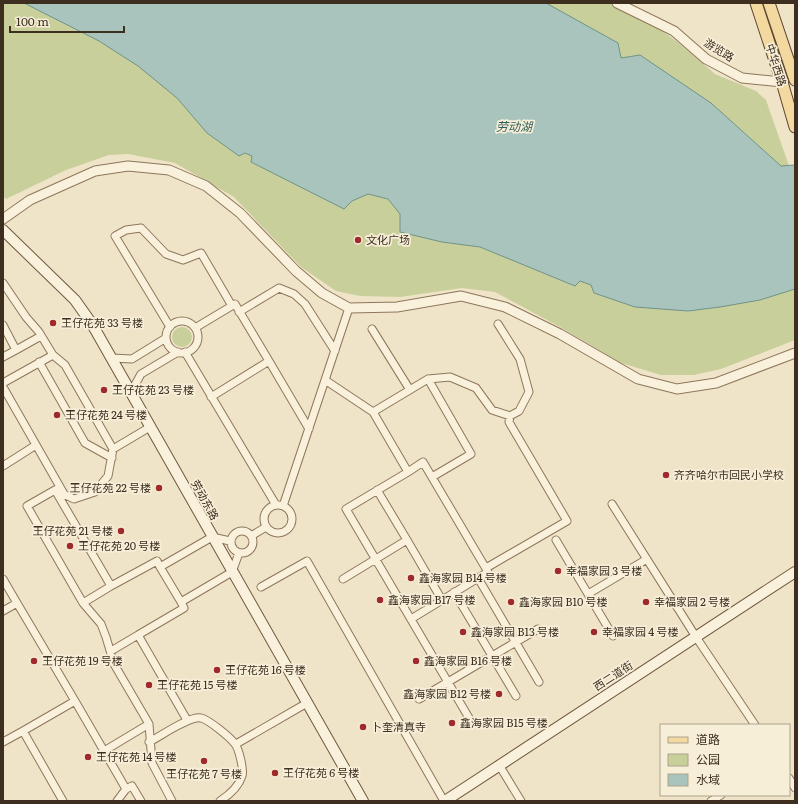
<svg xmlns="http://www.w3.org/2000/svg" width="798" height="804" viewBox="0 0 798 804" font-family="Literata,'Noto Sans SC',serif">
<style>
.green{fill:#c9cf9b}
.water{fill:#a9c4bc;stroke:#6f938a}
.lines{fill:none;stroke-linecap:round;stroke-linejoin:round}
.minor-casing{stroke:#8d765c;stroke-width:9}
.tertiary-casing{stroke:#8d765c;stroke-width:11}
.secondary-casing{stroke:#6f573f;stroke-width:12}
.primary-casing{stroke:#5b4430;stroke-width:13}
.minor{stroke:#faf1dc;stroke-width:7}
.tertiary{stroke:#faf1dc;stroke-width:9}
.secondary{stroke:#faf1dc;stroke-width:10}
.primary{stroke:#f3d9a0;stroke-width:11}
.poi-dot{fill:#9e2a2b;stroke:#f7eed8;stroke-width:1.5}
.labels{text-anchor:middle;stroke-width:3.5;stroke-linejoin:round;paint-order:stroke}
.street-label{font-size:11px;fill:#3d2e20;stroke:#f7eed8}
.poi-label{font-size:11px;fill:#3d2e20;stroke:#f7eed8;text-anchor:start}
.water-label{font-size:12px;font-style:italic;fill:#2f5d5a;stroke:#f7eed8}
</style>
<rect width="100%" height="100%" fill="#f0e4c8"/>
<path class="green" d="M3,3h607l47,24 23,17 35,30 41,17 10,9 29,83v157l-74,29 -27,6h-33l-40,-12 -61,-36 -65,-35 -33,-4 -62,9 -40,-1 -24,-5 -35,-24 -67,-70 -59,-34 -47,-9 -19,1 -43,15 -60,29 -3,-3z
M172 337a10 10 0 1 1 20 0a10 10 0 1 1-20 0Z"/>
<path class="water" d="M24,3h522l72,40 3,15 19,-3 71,48 70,63 14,-1v124l-35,11 -40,7 -32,4 -53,-4 -41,-14 -3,-8 -11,-4 -5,5 -95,-39 -38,-5 -42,-10v-18l-12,-15 -20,-5 -16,7 -8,8 -93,-47 1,-6 -7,-3 -6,3 -32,-23 -30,-35 -39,-32 -39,-25z"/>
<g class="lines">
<g class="minor-casing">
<path id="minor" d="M3,283l23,34 13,15 14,23
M239,312l40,-24 15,6 11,10 30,47
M166 337a16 16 0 1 1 32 0a16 16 0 1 1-32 0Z
M498,324l22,35 9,33 -10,19 -9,5
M3,325l13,25 25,-14
M170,327l-55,-91 11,-6 15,-2 25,26 17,6 18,-7 31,53
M195,328l40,-24 34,57
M372,329l38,61
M185,352l91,153
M3,357l13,-7
M111,358l21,1 34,-21
M39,362l46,81 27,15
M428,379l22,-2 26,11 16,22 18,6 -1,6 58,99 -81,47
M325,380l48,32 35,60 -62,37 126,214
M3,383l50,-28 12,10 48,84
M3,387l61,107
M131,392l10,-18 37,-22
M211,397l58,-36 40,68
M373,412l55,-33 43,75 -39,23
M3,466l33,-21
M408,472l15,-10 65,110 -77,47
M55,490l56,96 -28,17 18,21 5,13 8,27 35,60 3,39 20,38
M612,504l84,133 59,88
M264 519a14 14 0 1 1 28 0a14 14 0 1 1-28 0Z
M283,506l66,-198
M231 542a11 11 0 1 1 22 0a11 11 0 1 1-22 0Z
M251,536l15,-9
M407,540l35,60
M556,540l32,54 59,-35
M160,567l21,35
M478,578l61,104
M3,579l14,24 -14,8
M343,579l64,-39 -30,-50
M111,586l46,-25 3,6 52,-30 18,4
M261,587l46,-26 137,240
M454,592l62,104
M588,594l25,42
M17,603l58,98
M83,603l-56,-97 28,-16 19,9 21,-7 13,-16 5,-27 37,-22
M138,635l46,-27 -3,-6 51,-30 7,-19
M111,651l27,-16 49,85
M419,699l119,-70
M23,731l52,-30 29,50
M3,742l20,-11 40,70
M149,742c12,-6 40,-26 52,-24 8,2 29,19 34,26 4,5 9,26 7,32 -3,10 -13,19 -22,25
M236,744l71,-41
M499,765l22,36
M789,778l6,10
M117,801l9,-12
M141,801l-9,-15 -6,3 -22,-38 45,-27
M711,801l10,-6"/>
</g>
<g class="tertiary-casing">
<path id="tertiary" d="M617,3l57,28 32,28 36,19 40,4
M3,219l27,-19 65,-29 33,-5 41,4 37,16 34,27 56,58 26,22 27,15 48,-1 64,-11 44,11 55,27 78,45 39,10 39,-6 79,-30"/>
</g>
<g class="secondary-casing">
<path id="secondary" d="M3,230l72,70 17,24 271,477
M445,801l350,-229"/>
</g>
<g class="primary-casing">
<path id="primary" d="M756,3l26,79 13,45
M769,3l26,77"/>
</g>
<use href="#minor" class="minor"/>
<use href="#tertiary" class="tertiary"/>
<use href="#secondary" class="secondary"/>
<use href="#primary" class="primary"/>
</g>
<g class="poi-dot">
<circle cx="358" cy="240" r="4"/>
<circle cx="53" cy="323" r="4"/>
<circle cx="104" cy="390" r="4"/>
<circle cx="57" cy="415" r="4"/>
<circle cx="666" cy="475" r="4"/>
<circle cx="159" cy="488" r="4"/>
<circle cx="121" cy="531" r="4"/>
<circle cx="70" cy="546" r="4"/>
<circle cx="558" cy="571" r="4"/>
<circle cx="411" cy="578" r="4"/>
<circle cx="380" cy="600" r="4"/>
<circle cx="511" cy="602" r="4"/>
<circle cx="646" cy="602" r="4"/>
<circle cx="463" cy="632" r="4"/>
<circle cx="594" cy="632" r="4"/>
<circle cx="34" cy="661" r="4"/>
<circle cx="416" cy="661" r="4"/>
<circle cx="217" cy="670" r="4"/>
<circle cx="149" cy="685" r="4"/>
<circle cx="499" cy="694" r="4"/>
<circle cx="452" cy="723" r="4"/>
<circle cx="363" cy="727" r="4"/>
<circle cx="88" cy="757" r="4"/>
<circle cx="204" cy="761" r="4"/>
<circle cx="275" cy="773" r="4"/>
</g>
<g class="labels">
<g class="street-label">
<text transform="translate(719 50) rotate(32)" y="4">游览路</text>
<text transform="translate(776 65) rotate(72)" y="4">中华西路</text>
<text transform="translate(205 500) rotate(61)" y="4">劳动东路</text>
<text transform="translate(613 676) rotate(-33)" y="4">西二道街</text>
</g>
<g class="poi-label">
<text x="366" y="244">文化广场</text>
<text x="61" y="327">王仔花苑 33 号楼</text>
<text x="112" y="394">王仔花苑 23 号楼</text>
<text x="65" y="419">王仔花苑 24 号楼</text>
<text x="674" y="479">齐齐哈尔市回民小学校</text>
<text x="151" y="492" text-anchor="end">王仔花苑 22 号楼</text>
<text x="113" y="535" text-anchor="end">王仔花苑 21 号楼</text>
<text x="78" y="550">王仔花苑 20 号楼</text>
<text x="566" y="575">幸福家园 3 号楼</text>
<text x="419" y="582">鑫海家园 B14 号楼</text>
<text x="388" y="604">鑫海家园 B17 号楼</text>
<text x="519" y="606">鑫海家园 B10 号楼</text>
<text x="654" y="606">幸福家园 2 号楼</text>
<text x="471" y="636">鑫海家园 B13 号楼</text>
<text x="602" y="636">幸福家园 4 号楼</text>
<text x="42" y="665">王仔花苑 19 号楼</text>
<text x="424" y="665">鑫海家园 B16 号楼</text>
<text x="225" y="674">王仔花苑 16 号楼</text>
<text x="157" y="689">王仔花苑 15 号楼</text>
<text x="491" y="698" text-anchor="end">鑫海家园 B12 号楼</text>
<text x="460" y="727">鑫海家园 B15 号楼</text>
<text x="371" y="731">卜奎清真寺</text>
<text x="96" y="761">王仔花苑 14 号楼</text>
<text x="283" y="777">王仔花苑 6 号楼</text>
<text x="204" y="778" text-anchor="middle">王仔花苑 7 号楼</text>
</g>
<g class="water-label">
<text x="514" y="131">劳动湖</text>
</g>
</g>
<rect width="798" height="804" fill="none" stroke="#3d2e20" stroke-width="8"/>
<rect x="660" y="724" width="130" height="72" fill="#f7eed8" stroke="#ada18e"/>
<rect x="668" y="737" width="20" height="6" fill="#f3d9a0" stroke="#ada18e"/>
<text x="696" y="744" font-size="12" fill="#3d2e20">道路</text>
<rect x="668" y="754" width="20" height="12" fill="#c9cf9b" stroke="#ada18e"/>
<text x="696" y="764" font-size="12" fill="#3d2e20">公园</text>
<rect x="668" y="774" width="20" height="12" fill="#a9c4bc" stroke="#ada18e"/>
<text x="696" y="784" font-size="12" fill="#3d2e20">水域</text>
<path d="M10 26v6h114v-6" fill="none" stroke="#3d2e20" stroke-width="2"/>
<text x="16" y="26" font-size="12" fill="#3d2e20" stroke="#f7eed8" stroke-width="3" paint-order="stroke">100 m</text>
</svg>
